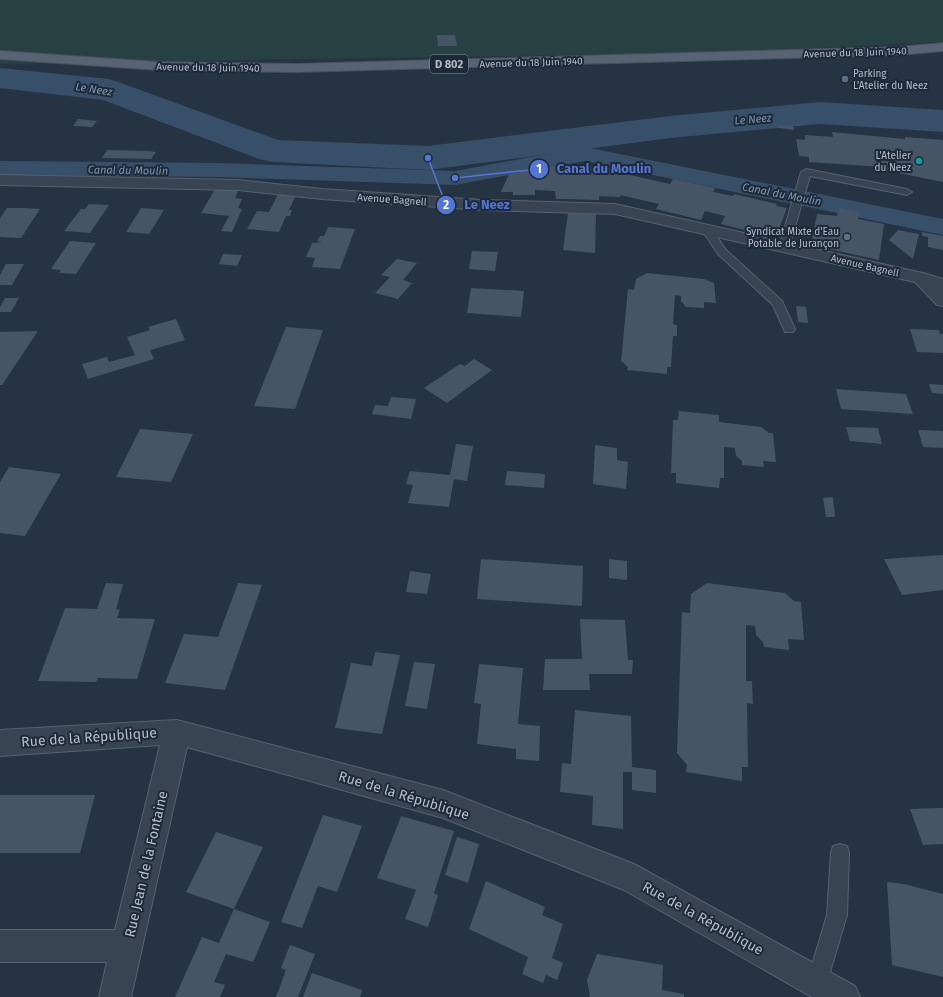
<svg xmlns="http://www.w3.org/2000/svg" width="943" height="997" viewBox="0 0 943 997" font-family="'Fira Sans',sans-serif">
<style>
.green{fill:#274143}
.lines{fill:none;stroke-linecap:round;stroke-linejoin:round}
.canal{fill:#384f6a;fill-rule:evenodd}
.river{fill:#384f6a;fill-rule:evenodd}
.building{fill:#465566}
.lane-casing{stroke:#57626f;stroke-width:2}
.street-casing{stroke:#57626f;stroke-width:2}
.primary-casing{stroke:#46505e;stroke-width:2}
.lane{fill:#394452;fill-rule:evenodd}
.street{fill:#394452;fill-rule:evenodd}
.primary{fill:#576372;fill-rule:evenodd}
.service-dot{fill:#5c6f8a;stroke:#1e2937;stroke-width:1.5}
.culture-dot{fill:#0f9aa8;stroke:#1e2937;stroke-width:1.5}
.labels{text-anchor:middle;stroke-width:4;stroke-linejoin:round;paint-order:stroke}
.far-street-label{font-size:10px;fill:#b6bfcc;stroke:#1e2937}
.far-poi-label{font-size:10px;fill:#b6bfcc;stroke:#1e2937;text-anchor:end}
.shield{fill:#1e2937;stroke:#88929f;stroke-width:1}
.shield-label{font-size:11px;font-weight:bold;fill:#b6bfcc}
.far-water-label{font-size:11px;font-style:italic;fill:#7c97b4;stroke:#1e2937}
.near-street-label{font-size:14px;fill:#b6bfcc;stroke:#1e2937}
.leader{fill:none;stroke:#5376d4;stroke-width:1.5}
.callout-dot{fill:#5376d4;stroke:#1e2937;stroke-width:1.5}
.mark-label{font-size:12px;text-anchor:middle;font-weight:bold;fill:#fff}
.callout-label{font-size:13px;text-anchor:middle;font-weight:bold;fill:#5376d4;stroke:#1e2937;stroke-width:4;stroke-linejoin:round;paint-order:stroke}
</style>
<rect width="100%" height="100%" fill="#253342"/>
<path class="green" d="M0,0h943v42l-235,11 -708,11z"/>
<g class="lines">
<path class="canal" d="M585,147l358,72v16l-358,-74 -130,24 -235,-8 -220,-2v-14l220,2 235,8z"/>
<path class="river" d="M0,68l109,11 12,4 157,57 150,6 242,-30 150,-14 123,8v22l-123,-8 -150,14 -242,32 -155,-8 -14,-3 -156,-59 -103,-12z"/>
</g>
<path class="building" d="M437,35h18l2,11h-19z
M78,119l19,2 -5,6 -19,-1z
M779,125l14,1 1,4 -15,-2z
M832,132l73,7v-2l38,3v42l-60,-12 -1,-3 -73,-5v-5l-10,-1 -3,-17 9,1v-5l28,2z
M107,150l41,1 8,1 -5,7 -49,-1z
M534,166l82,2 1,7h13l40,9 3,-5 42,9 -2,4 20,4 1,-2 43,10 -1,2 11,2 -10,26 -11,-3 -2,4 -43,-11 4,-8 -20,-5 -4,9 -45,-11 3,-5 -39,-9v2l-21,-1v4l-34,-1h-9l-1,-8 -20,-1v5h-22v-3h-12l8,-18 10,-1v-3h15z
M215,189l23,2 -3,7 7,1 -4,9 4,1 -10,23 -11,-1 8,-15 -28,-3z
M278,194l18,1 -7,15h3l-2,6h-4l-7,16 -32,-3 10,-18 12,1z
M89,204l20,1 -19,28 -26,-2 17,-22h4z
M7,208h17l16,1 -19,29 -21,-1v-19z
M141,208l23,2 -15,24 -23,-2z
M839,208l20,4 -1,7 26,5 -5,36 -68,-15 6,-31 20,2z
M596,212l-1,41 -32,-3 5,-37z
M328,227l27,2 -15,40 -28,-2 3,-9 -9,-1 6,-14 10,-1 -5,-1 3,-5h4z
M898,230l21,4 -6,25 -24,-19z
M922,232l21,4v14l-15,-3v-10l-6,-1z
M70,241l26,2 -20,31 -17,-1 2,-3 -10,-1z
M472,251l26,1 -3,19 -26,-2z
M223,254l19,1 -5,11 -18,-2z
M397,259l20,4 -14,17 9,3 -14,16 -23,-6 15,-16 -9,-2z
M6,264h18l-12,21h-12v-10z
M647,273l57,6 10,4 2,20 -12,-1v6l-18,-1 -5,-6v-5l-6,-1 -2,29 4,1v11h-4l-2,31h-4v7l-40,-4 1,-3 -7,-6 7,-72 6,1 2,-11z
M471,288l53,3 -3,26 -54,-4z
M5,298h14l-8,14h-11v-5z
M796,306l10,1 2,16 -10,-1z
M176,319l9,21 -35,10 4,9 -66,20 -6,-15 25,-7 2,5 26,-7 -8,-18 23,-7 -2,-3z
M286,327l37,3 -28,79 -41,-3z
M910,329l29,1 1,4h3v19l-26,-1z
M38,331l-36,54h-2v-53z
M474,359l18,11 -45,33 -23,-15 36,-24 5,2z
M929,384l14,1v9l-11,-1z
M836,389l70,5 7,20 -72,-5z
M391,397l25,2 -5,20 -39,-5 3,-9 13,1z
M679,411l40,4v7l42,5 8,6h4l3,29 -13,-1 1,6 -22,-2v-4l-6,-5 -1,-8 -11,-1v31h-4l-1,10 -43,-5v-10h-5l2,-53h5z
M846,427l32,1 4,16 -32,-3z
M140,429l53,5 -22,48 -55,-5z
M918,430l25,1v17l-20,-1z
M456,444l17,2 -6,35 -13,-2 -5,28 -41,-4 5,-18 -7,-1 4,-13 40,4z
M595,445l22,3v12l11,2 -2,27 -33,-5z
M9,467l52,7 -36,62 -25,-3v-51z
M507,471l38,3 -1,14 -39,-3z
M833,497l2,20h-9l-3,-19z
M943,555v35l-41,5 -18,-36z
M481,559l102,7 -1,40 -105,-7z
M609,559l18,2v19l-18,-2z
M410,571l21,3 -4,20 -21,-2z
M106,583l17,1 -7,25 4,1 -3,8 38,1 -18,60 -39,-1 -2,4 -58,-1 27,-73 32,1z
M238,583l24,2 -37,105 -60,-7 19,-49 34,3z
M707,583l78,10 9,8 7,1 3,38 -16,-1 1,11 -25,-3 -1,-5 -7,-7 -1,-9 -9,-1v56h6l1,23 -6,-1 1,64h-6v14l-56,-9 1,-7 -10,-12 5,-141 8,1 1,-19z
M580,619l45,1 3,40h5l-1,14h-43l1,16h-47l2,-31h37z
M375,652l25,3 -18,79 -47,-6 16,-65 21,3z
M414,662l21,2 -8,45 -22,-3z
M479,664l44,4 -5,56 22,2 -1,35 -23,-2v-10l-39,-5 4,-40 -7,-1z
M575,710l56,6 1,51 24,3v23l-24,-3v-18h-9v57l-31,-4 1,-29 -33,-4 2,-29 9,1z
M0,795h95l-15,58h-80z
M938,808h5v36l-20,1 -13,-36z
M323,815l39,11 -25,66 -19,-6 -16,42 -21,-6z
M401,816l53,15 -20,62 4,2 -10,32 -23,-8 11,-29 -39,-12z
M216,832l47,15 -29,62 -48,-17z
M457,837l22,7 -11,39 -23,-8z
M486,881l59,26 -3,8 21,9 -11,34 11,5 -6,17 -11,-5 -3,8 -21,-9 6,-17 -59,-28z
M887,882l17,2 39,10v83l-51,-12z
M234,909l36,13 -17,40 -27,-8 -12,28 11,3 -5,12h-45l27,-60 17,6z
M290,945l25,9 -17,43h-22l10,-27 -5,-2z
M597,954l66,11 -1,25 22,4v3h-94l-3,-17z
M312,973l50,17 -2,7h-57z"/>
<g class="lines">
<g class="lane-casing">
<path id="lane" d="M806,169l101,20 5,3 -5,3 -97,-19 -21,71 -5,3 -4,-1 -1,-2 22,-75z
M707,227l4,1 15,22 56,51 13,28 -2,3h-8l-12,-27 -55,-51 -16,-24z
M840,844l7,2 2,7 -2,62 -20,67 -3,7 -7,3 -7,-3 -3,-7 20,-67 4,-62 2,-7z"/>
</g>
<g class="street-casing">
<path id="street" d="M0,175l238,5 84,9 160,11 133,4 312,70 16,5v27l-6,-1 -22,-23 -300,-68 -133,-4 -160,-11 -84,-9 -238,-5z
M177,720l266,70 191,74 221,122 5,11h-48l-188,-107 -181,-72 -256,-71 -56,250h-32l8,-35h-107v-32h115l45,-185 -160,11v-26z"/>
</g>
<g class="primary-casing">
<path id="primary" d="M943,43v8l-45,4 -601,17 -138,-2 -159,-11v-8l159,11 138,2 601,-17z"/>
</g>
<use href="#lane" class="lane"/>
<use href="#street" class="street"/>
<use href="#primary" class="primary"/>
</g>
<g class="service-dot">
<circle cx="845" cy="79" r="4"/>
<circle cx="847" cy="237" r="4"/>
</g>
<circle class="culture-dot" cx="919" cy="161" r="4"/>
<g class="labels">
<g class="far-street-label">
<text transform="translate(855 52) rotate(-2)" y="4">Avenue du 18 Juin 1940</text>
<text transform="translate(531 62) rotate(-2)" y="4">Avenue du 18 Juin 1940</text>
<text transform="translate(208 67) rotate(1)" y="4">Avenue du 18 Juin 1940</text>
<text transform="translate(392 199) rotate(4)" y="4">Avenue Bagnell</text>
<text transform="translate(865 265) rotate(13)" y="4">Avenue Bagnell</text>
</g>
<g class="far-poi-label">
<text x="853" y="77" text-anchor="start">Parking<tspan x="853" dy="12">L'Atelier du Neez</tspan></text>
<text x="911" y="159">L'Atelier<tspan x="911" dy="12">du Neez</tspan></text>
<text x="839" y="235">Syndicat Mixte d'Eau<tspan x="839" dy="12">Potable de Jurançon</tspan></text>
</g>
<rect class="shield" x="430" y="55" width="38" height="18" rx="3"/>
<g class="shield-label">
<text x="449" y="68">D 802</text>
</g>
<g class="far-water-label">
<text transform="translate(94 89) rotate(9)" y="4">Le Neez</text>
<text transform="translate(753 119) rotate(-5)" y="4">Le Neez</text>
<text transform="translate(128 170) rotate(1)" y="4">Canal du Moulin</text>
<text transform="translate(782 194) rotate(11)" y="4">Canal du Moulin</text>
</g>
<g class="near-street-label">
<text transform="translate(89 737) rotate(-4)" y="5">Rue de la République</text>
<text transform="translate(404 795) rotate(17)" y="5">Rue de la République</text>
<text transform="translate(146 864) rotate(-77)" y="5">Rue Jean de la Fontaine</text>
<text transform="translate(703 918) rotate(29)" y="5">Rue de la République</text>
</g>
</g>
<path class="leader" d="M455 178L539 169M428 158L446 205"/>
<g class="callout-dot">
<circle cx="455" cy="178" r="4"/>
<circle cx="428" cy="158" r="4"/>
<circle cx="539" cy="169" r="10"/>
<circle cx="446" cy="205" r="10"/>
</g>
<g class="mark-label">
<text x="539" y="173">1</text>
<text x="446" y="209">2</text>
</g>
<g class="callout-label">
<text x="604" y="173">Canal du Moulin</text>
<text x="487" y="209">Le Neez</text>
</g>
</svg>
